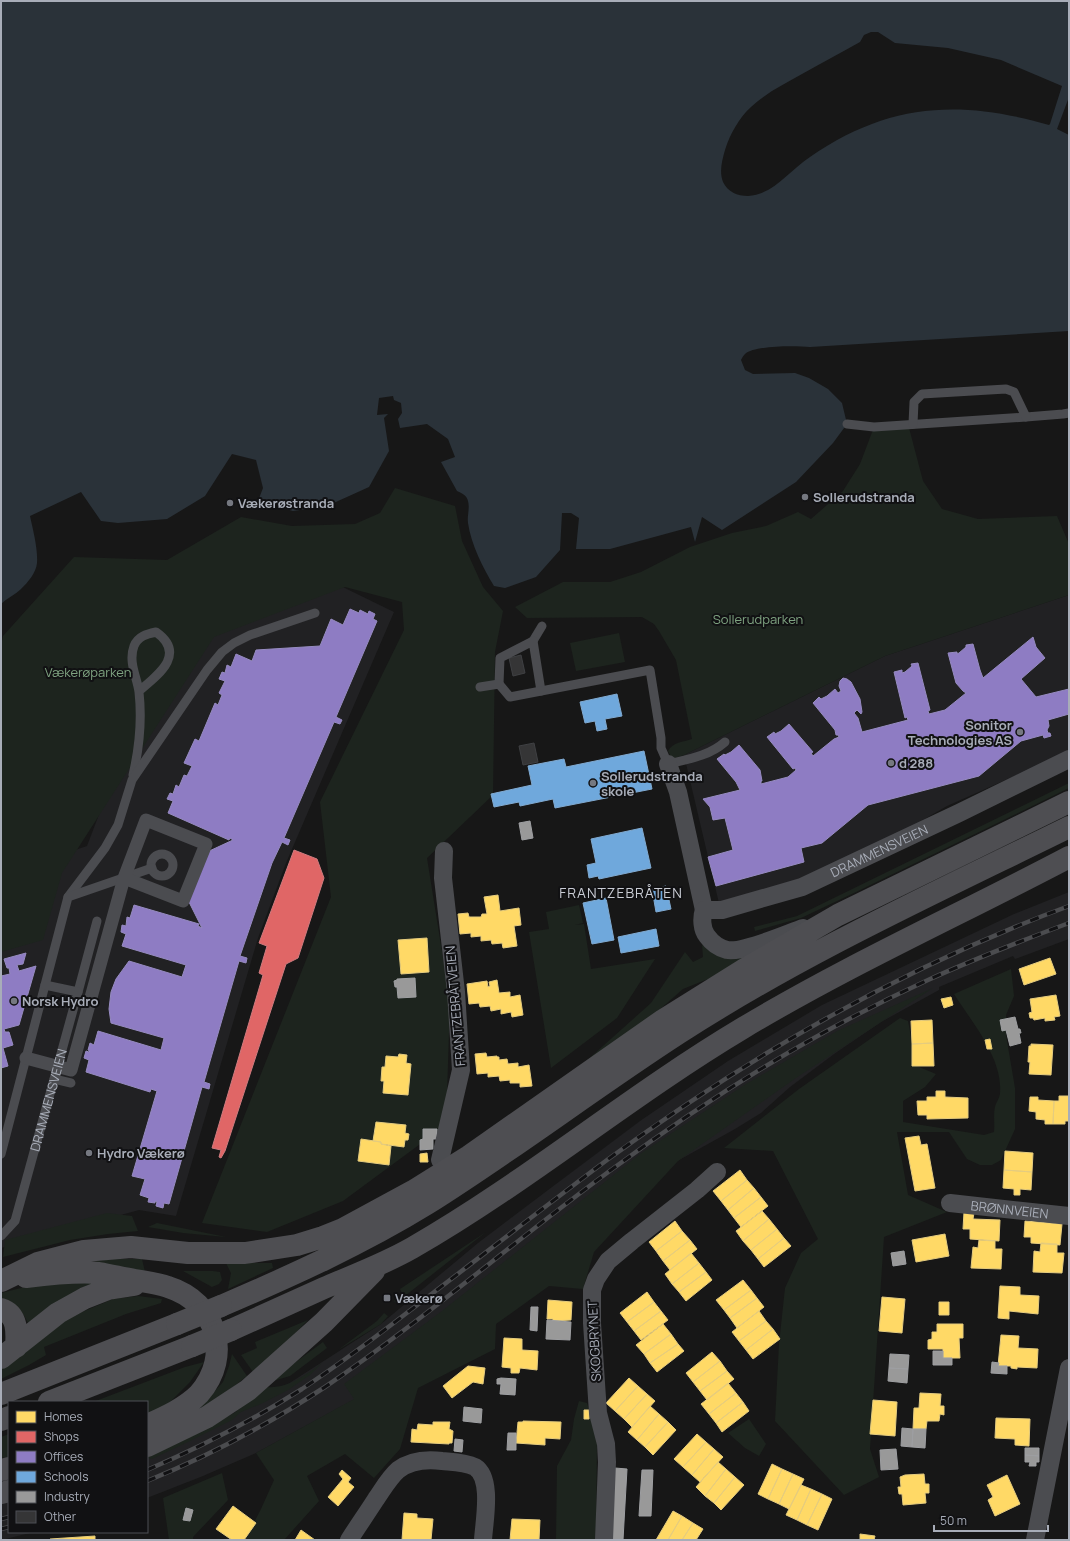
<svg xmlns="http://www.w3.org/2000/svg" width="1070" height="1541" viewBox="0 0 1070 1541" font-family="Manrope,sans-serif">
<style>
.built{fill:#212123}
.green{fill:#1d241e}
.water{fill:#2a3239;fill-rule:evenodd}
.homes{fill:#ffd966;stroke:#e5cc7f}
.shops{fill:#e06666;stroke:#cf7b7f}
.offices{fill:#8e7cc3;stroke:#968bc0}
.schools{fill:#6fa8dc;stroke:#80aad1}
.industry{fill:#999;stroke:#9e9fa2}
.building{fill:#353536;stroke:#3f4043}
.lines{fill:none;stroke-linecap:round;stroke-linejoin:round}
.service{stroke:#4b4c50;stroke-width:9}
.pedestrian{stroke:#4b4c50;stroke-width:13}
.minor{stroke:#4b4c50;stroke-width:18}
.trunk{stroke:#4e4e52;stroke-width:22}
.rail-casing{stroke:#4b4c4f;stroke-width:4.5}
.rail{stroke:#111113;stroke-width:3;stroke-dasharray:9;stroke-linecap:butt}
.trunk-bridge{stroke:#4e4e52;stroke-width:22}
.poi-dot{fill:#757880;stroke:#111113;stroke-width:1.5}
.labels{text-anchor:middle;stroke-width:4;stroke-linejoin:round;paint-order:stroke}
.poi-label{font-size:13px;font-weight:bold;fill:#a8adb8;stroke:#111113;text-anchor:start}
.park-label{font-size:13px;fill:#7fa381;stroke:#111113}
.street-label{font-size:13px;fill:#a8adb8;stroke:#111113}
.neighbourhood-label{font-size:14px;letter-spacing:1px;fill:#c9ccd4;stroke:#111113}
</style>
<rect width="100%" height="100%" fill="#171717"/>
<path class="built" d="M196,573h118l80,39 -108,251 -28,75 -82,278 -37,-6 -138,38v-308l18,-71 68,-23 27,-71z
M1069,595v157l-122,54 -150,87 -75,23 -38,-161 201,-99z
M1069,892v47l-54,20 -2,-3 -74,31v3l-58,32 -47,32 -44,33 -29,26 -26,16 -74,41 -306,229 -99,54 -53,23 -56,22v-41l35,-16 100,-53 99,-64 97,-81 82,-62 80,-60 88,-60 94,-56 192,-91z
M9,1500v32h25l-33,8v-38z"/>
<path class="green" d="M908,424l15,57 19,28 36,10 79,-3 12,28v51l-184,61 -201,99 -12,4 -4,-8c5,-9 15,-9 24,-12l-16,-79 -17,-29 -5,-7 -12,-7 -115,1 -12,-11 48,-25h47l31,-10 49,-25 42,-14 34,-7 32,-14 13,7 32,-28 17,-27 14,-37z
M395,488l60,18 7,35 21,46 20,24 -8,41 -2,143 -66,63 23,144 -4,123 -103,76 -76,31 -65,-9 129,-326 -11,-95 84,-172 -2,-28 -57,-15 -131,50 -152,236 -19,67 -42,12v-306l2,-10 71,-79 93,3 74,-43 51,9 63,-2 25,-11z
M619,633l6,29 -49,9 -6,-28z
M1069,783v5l-215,105 -53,25 -46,13 -1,-4 43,-11z
M579,905l4,18 -8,2 9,-1 7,45 64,-10 -38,59 -66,50 -22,-136 20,-3 -3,-17z
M797,933l-59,34 -55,22 -33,29 -76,54 77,-69 34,-51 8,10 10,-5 -1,-12 39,10z
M1011,969l3,27 -8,19v20l9,53v41l-14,31 -9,5h-12l-13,-6 -18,-27h-52l11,63 39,17 -63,25 -14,212 9,28 -35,18 -69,-74 4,-77 6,-56 16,-35 17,-14 -45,-88 -49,-3 75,-59 101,-71 8,3 5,26 -1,17 24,10 -11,13 -22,14v21l81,13 10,-3c1,-9 -1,-17 1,-25 1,-5 5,-9 5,-14 3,-35 -29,-72 -46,-99z
M933,988l-137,90 -118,83 -84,91 -11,37 -34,-3 -53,38 -1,25 -77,39 -18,61 -26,29 -29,-24 -38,22 12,25 -35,39h-39l16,-31 13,-29 -18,-27 98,-54 -10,-15 98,-73 198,-157 106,-70 91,-53z
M107,1213l25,3 6,15 -30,3 -38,6 -67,17 2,-17z
M157,1223l69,14 -43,-4 -35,-6z
M486,1232l-90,71 -2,-2 8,-8 -2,-4z
M112,1259h30l3,13 -80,-6z
M226,1263h46l1,5 -45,21 3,-16z
M183,1271h30l7,1 2,8 -3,4 -7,3z
M99,1281l-69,46c-8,-17 -11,-21 -29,-27v-7l32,-8z
M138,1296l24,3 -1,4 -35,11 -82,33 2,8 -17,10 -28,14v-10l69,-52 43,-18z
M384,1313l4,3 -7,8 -43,26 39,-29z
M308,1320l-39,40 -16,12 -12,-17 16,-7 -2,-6z
M323,1342l4,6 -37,28 -17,5 5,-6z
M232,1354l15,22 -32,25 -18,9 26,-28 6,-16z
M204,1362l-14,20 -25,25 -18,7v-12h-54l92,-35z
M322,1363l-12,12 -22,15 -25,13 -22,9 -9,8 -44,22 -36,17 -5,-1 87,-45 32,-26c22,2 39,-12 56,-24z
M579,1401l8,2 10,36 -1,101h-40l1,-74 14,-26 3,-21z
M749,1419l17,25 -7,12 -14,-8 -17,-15z
M9,1434v23l-8,1v-21z
M222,1473l6,27 -35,37v3h-24l-6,-42z"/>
<path class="water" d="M1,1h1068v96l-12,32 12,6v196l-259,16c-14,-1 -55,-2 -65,7 -2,2 -3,4 -4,6l4,10 8,4 42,-1 14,5 19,11 14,14 5,21 -14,19 -37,39 -74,48 -20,-13 -7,25 -4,-15 -81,22h-34l3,-31 -8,-5h-9l-2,37 -24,27 -31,11 -11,-2c-11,-18 -23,-42 -26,-63 -1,-7 2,-15 0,-22 -1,-6 -7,-8 -11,-10l-16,-29 14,-5 -7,-18 -21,-15 -27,4 -2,-9 4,-6 -1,-10 -7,-3 -1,-4 -14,2 -2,17 11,-1 -4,4 5,33 -20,36 -42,19 -34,5 -35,-10 5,-13 -7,-28 -24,-6 -27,42 -38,23 -49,4 -17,-2 -20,-29 -51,24c3,14 8,33 7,47 -1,10 -9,19 -16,26 -6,6 -14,9 -20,15zM871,32h7l17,11 53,5 53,12 61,26 -12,38 -1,1c-90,-26 -161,-22 -239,32 -20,13 -37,38 -62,39 -11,0 -20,-4 -25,-14 -4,-11 -1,-21 2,-32 5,-16 14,-32 26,-43 15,-14 33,-23 51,-33 19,-11 39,-21 58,-32l4,-7z"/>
<path class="homes" d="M498,895l2,16 19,-3 2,17 -7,1 3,20 -14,2 -1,-5 -10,1 -1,-4 -10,1v-5l-10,1v-4l-11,1 -2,-20 10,-1 1,4h12l1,-3h5l-3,-17z
M427,938l2,34 -28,2 -3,-34z
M1050,958l6,16 -32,11 -5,-16z
M497,980l2,13 11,-1v5l10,-2 3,20 -11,2 -1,-5 -10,2v-5l-10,2 -1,-5 -10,1 -1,-4 -10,1 -2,-20 20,-3 1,6 2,-1 -1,-4z
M1056,995l4,21 -6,1 1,3 -10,1v-3l-11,2 -1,-2h-3l-1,-5 3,-1 -2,-13z
M951,997l2,8 -9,3 -3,-9z
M932,1020l1,23 -21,1 -1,-23z
M990,1039l2,10h-5l-2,-9z
M933,1043l1,23h-22v-22z
M1031,1044l22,1 -2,30 -22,-1 1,-12h-2l1,-16h2z
M486,1053l1,4 10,-1v1h2v3l8,-1 1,5 10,-1v4l11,-2 3,21 -12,1v-4h-10v-3l-10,1 -1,-5 -11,1v-4l-11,1 -2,-20z
M399,1054l8,1 -1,8 5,1 -3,31 -25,-2 1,-12h-3l1,-14h3l1,-11 12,1z
M936,1091h9v6l23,1v20l-41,1v-4h-9l-1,-14h10v-4h9z
M1059,1096h10v25h-4v3h-12l1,-23h5z
M1030,1097h8v3l16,1 -1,23h-8v-4l-9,-1v-7l-7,-1z
M376,1122l30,3 -1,8 4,1 -1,6h-3l-1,7 -23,-3v-2l-8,-1z
M919,1136l2,9 6,-1 8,44 -20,3 -10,-53z
M361,1139l20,3v2l10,2 -2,19 -31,-4z
M1005,1151l28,2 -1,19 -28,-2z
M427,1153l1,9h-8v-8z
M740,1170l7,10 -26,21 -8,-10z
M1004,1170l28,2 -1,18 -11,-1v6h-6v-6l-11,-1z
M747,1180l7,8 -26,22 -7,-9z
M754,1188l7,9 -27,21 -6,-8z
M761,1197l7,9 -27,21 -7,-9z
M762,1211l7,8 -26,22 -7,-10z
M964,1212l10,1 -1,6 27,1 -1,21 -29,-2v-10h-7z
M769,1219l8,10 -26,21 -8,-9z
M675,1221l7,10 -26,20 -7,-9z
M1025,1221l37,3 -2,21 -29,-2v-6h-7z
M777,1229l7,9 -26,21 -7,-9z
M682,1231l8,9 -27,21 -7,-10z
M945,1234l4,22 -33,6 -4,-22z
M784,1238l7,8 -27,21 -6,-8z
M690,1240l7,9 -27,21 -7,-9z
M979,1240l16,1v8h7l-1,20 -30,-1 2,-21 5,1z
M1041,1243l16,1v9h7l-2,20 -29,-1 1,-21 6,1z
M691,1253l8,10 -27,21 -7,-10z
M699,1263l7,9 -27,20 -7,-8z
M706,1272l6,8 -26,21 -7,-9z
M743,1280l8,10 -27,20 -8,-10z
M1000,1286l20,1v8l19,1 -1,18 -29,-3v8l-11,-1z
M751,1290l6,8 -27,20 -6,-8z
M647,1292l7,10 -27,20 -7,-9z
M882,1297l23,2 -3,34 -23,-2z
M757,1298l7,9 -27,21 -7,-10z
M548,1300l24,2 -1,18 -18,1v-2h-6z
M654,1302l7,9 -27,20 -7,-9z
M939,1302h10v13h-10z
M661,1311l7,9 -27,20 -7,-9z
M759,1311l7,10 -27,20 -7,-9z
M766,1321l7,8 -27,21 -7,-9z
M663,1324l8,10 -27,20 -8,-9z
M937,1324h26v14h-4l1,20h-17v-9h-15v-9l4,-1v-7h5z
M773,1329l7,10 -27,20 -7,-9z
M671,1334l7,10 -28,19 -6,-9z
M1001,1335l18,1 -1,12 20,1 -1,19 -20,-1v2l-6,-1v-2h-13z
M504,1338l18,1v11l16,1 -1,19 -17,-2 -1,5h-8v-5l-9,-1z
M678,1344l6,7 -27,21 -7,-9z
M712,1352l8,9 -27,21 -7,-9z
M720,1361l7,10 -27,20 -7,-9z
M468,1366l17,2 -2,16 -10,-2 -21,16 -9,-12z
M727,1371l7,8 -27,21 -7,-9z
M629,1378l9,8 -23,25 -9,-8z
M728,1383l8,10 -27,21 -8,-10z
M638,1386l9,8 -23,25 -9,-8z
M736,1393l7,9 -27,21 -7,-9z
M920,1393l21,1 -1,12h4v9l-4,-1 -1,7h-12l-1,8h-13l1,-21h5z
M647,1394l8,7 -23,26 -8,-8z
M873,1400l24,2 -2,34 -25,-2z
M743,1402l6,9 -27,21 -6,-9z
M650,1406l9,8 -22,26 -9,-8z
M584,1410h5v9h-5z
M659,1414l9,8 -23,25 -8,-7z
M996,1418l34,1 -1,27 -14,-1v-6l-20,-1z
M523,1421l38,1 -1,17 -15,-1v7l-29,-2 2,-21h5z
M433,1422h17l-1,7 4,2 -1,12h-3v1l-38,-2 1,-13 5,1 1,-6 15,1z
M668,1422l8,8 -23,25 -8,-8z
M697,1434l9,8 -23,25 -9,-8z
M706,1442l8,7 -22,26 -9,-8z
M714,1449l9,8 -23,25 -8,-7z
M718,1462l8,7 -21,27 -9,-9z
M772,1464l10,5 -14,30 -10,-5z
M726,1469l9,8 -21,26 -9,-7z
M782,1469l11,5 -14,30 -11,-5z
M342,1470l9,8 -3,4 6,5 -16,19 -10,-9 15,-18 -4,-5z
M793,1474l11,5 -15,30 -10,-5z
M924,1474l1,10h4v9h-4l1,10 -23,2 -1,-11h-3l-1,-7h3l-1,-10 5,-2z
M1007,1475l13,29 -25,12 -7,-16 5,-3 -6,-12z
M735,1477l9,8 -23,25 -7,-7z
M801,1485l10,4 -14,31 -11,-5z
M811,1489l11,5 -15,31 -10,-5z
M822,1494l10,5 -14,31 -11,-5z
M233,1506l23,17 -12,17h-12l-16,-11z
M673,1511l9,5 -14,24h-12z
M404,1513l13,1v4l16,1 -2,21h-29z
M682,1516l11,7 -11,17h-14z
M512,1519l28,1 -1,20h-29z
M693,1523l10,6 -7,11h-14z
M301,1530l14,10h-20z
M860,1534l15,2 -1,4h-14z
M95,1536v4h-44l-1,-1z"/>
<path class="shops" d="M294,850l23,9 7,19 -26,80 -12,6 -61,187 -4,7 -2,-1 2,-7 -9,-2 51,-173 -4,-2 8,-27 -8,-3z"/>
<path class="offices" d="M350,609l9,4 1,-3 8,4 1,-3 6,3 -2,5 4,2 -41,96 6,3 -2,4 -6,-2 -50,116 6,2 -2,5 -6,-3 -10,21 -32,93 7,2 -1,5 -7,-2 -35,121 6,2 -1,5 -7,-2 -33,117 -5,-1 -1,5 -7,-2 1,-4 -2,-1v2l-7,-1 1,-4 -9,-3 5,-16 -13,-3 25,-85 -6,-2 -1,3 -64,-20 3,-12 -5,-2 2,-7 3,1 1,-1 -2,-1 2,-7 4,2 4,-14 63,19 3,-12 -53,-15 -2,-14 2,-17 5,-13 13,-18 53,16 4,-12 -64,-19 4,-12 -5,-2 1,-7 4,1 1,-9 3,1 4,-13 65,19 -1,2 4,2 -14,-28 17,-47 28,-13 -3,-2 -1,2 -61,-27 5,-12 -6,-2 3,-6 3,1 3,-9 3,2 5,-12 3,1 5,-10 -8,-3 11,-24 4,2 16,-38 3,2 4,-10 -3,-2 6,-12 -6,-2 3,-7 3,1 2,-8 4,2 5,-13 16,7 4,-11 64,-4 11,-27 12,6z
M1033,637l3,10 9,11 -24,21 15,18 33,-8v25l-21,6 1,6 -2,4 1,3h2l1,3 -7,2 -1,-3 -22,6 -42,35 -111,29 -46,38 -21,5 3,14 -88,24 -8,-29 25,-7 -8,-32 -12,2 -3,-13 -7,-8 37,-9 -4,-8 -19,-23 7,-5 1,1 6,-3 8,-7 21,25 2,11h-1v3l27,-7 8,-7 -1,-2 -2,1 -26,-32 7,-5 1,2 6,-3 8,-7 24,28 -2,1 2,3 21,-17 5,-2 -1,-2h-2l-1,-5 -22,-27 6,-6 2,2 6,-3 8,-7 3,4 3,-2 -2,-5 1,-5 3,-3 4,1 4,3 9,17 2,13 -1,2 -4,-4 -3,3 4,5 4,14 46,-12 -1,-3 -2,1 -11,-46 8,-2v3l3,-1 7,-6 -1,-2 7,-1 12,47 -2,1 1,3 16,-4 21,-17 -3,-2 -7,-8 -8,-30 9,-1v2l2,-1 7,-6v-2l7,-1 7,26 3,8z
M26,953l-3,11 -6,1 2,6 17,-5 -17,59 -15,4 1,3h4l4,13 -10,3 5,18 -7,2v-92l9,-2 -1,-6h-2l-3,-9z"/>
<path class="schools" d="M617,694l5,22 -17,3 2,10 -10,2 -2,-10 -10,2 -5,-21z
M644,751l8,38 -97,19 -2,-9 -33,7 -1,-4 -25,5 -3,-13 41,-9 -4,-19 36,-7 2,8z
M642,828l9,40 -52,11 -1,-3 -9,2 -2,-13 9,-2 -5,-24z
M666,886l5,23 -15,3 -4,-23z
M606,898l8,42 -22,4 -9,-41z
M656,929l3,17 -38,7 -3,-16z"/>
<path class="industry" d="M530,821l3,17 -11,2 -3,-17z
M415,978l1,19 -18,1 -1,-11h-2l-1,-6 3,-1v-1z
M1015,1017l3,12h2l1,4h-2l2,10 -11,3 -4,-16 -4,1 -2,-11z
M423,1129h14v10h-4v10l-13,1v-10l3,-1z
M904,1251l2,13 -13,2 -2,-13z
M531,1307h7l-1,24 -7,-1z
M547,1320l24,2 -1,18 -24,-1z
M933,1351h10v7h9v7h-19z
M890,1354l19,1 -1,14 -19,-1z
M992,1362l7,1 -1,3h9v8l-16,-1z
M889,1368l19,1 -1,14 -19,-2z
M501,1378l15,1 -1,16 -15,-1 1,-10h-4v-5z
M464,1407l18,2 -1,14 -18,-2z
M902,1428l11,1 -1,18 -11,-1z
M913,1429h13l-1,19 -13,-1z
M508,1433h8v17h-9z
M455,1439l8,1 -1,12 -8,-1z
M1025,1448h14v8l-14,-1z
M896,1449l2,20 -17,1 -1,-20z
M1025,1455l14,1v6h-3v4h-7l1,-4h-5z
M615,1468l12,1 -4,71h-12z
M642,1470h11l-2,46h-12z
M186,1508l7,2 -3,11 -7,-1z"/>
<path class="building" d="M521,655l4,18 -12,3 -4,-18z
M534,743l4,19 -15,3 -4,-19z"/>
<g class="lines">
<g class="service">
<path d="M847,424l27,3 152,-10 37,-3 6,-1"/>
<path d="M913,424l1,-22 8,-8 84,-5 8,3 12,25"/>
<path d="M533,641l9,-15"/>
<path d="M499,684l1,-26 33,-17 8,50"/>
<path d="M480,687l19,-3 11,13 140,-27 11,68v10l7,16c21,-5 41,-8 57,-22"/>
<path d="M133,775c6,-26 9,-56 6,-83 -2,-15 -11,-30 -5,-46 4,-10 13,-12 22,-14 31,22 2,43 -17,59"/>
<circle cx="162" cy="865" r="11"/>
<path d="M68,897l37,-49 13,-23 14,-45 75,-110 15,-18 12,-9 16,-8 65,-22"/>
<path d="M78,992l19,-71"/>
<path d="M54,1079l17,4"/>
<path d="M1,1154l44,-169"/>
<path id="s1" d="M1,1236l14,-15 63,-229 -33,-7 23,-88 84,-29"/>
</g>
<path class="pedestrian" d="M26,1058l45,12 53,-192 22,-58 60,24 -23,57 -59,-23"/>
<g class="minor">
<path d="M668,764l10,28 26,118"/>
<path id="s2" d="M803,928c-17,6 -60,25 -76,22 -8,-2 -15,-7 -20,-14 -5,-6 -6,-18 -3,-26h18l80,-23 157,-74 110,-54"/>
<path d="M440,1160l21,-90 -5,-78 -13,-114 1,-27"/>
<path id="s3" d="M950,1203l119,13"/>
<path d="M349,1540c9,-14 18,-27 27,-41 7,-10 13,-21 22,-29 13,-10 28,-11 44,-9 11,1 23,1 33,6 18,11 9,55 8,73"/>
<path d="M604,1540l3,-78 -1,-18 -8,-31 -6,-90v-33l4,-11 12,-18 24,-20 65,-51 20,-18"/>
<path d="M1035,1540l34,-172"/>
</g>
<path class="trunk" d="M26,1277c24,-3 49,-6 73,-4 12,2 24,5 36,7 11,2 22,3 33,7 48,15 65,68 31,107 -14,14 -34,23 -52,31
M1,1281l37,-18 46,-12 47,-4 57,6h57l52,-8 26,-8 20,-8 70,-38 56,-35 194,-136 80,-50 95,-55 231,-113
M221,1306c70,-30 141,-62 206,-102 86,-54 167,-116 252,-171 124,-80 258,-141 390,-206
M1,1309c17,5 16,24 15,38
M231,1330c31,-14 62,-28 93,-42 30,-13 60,-24 88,-40 115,-66 217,-152 331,-220 105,-63 218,-114 326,-171
M1,1358l57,-45 27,-15 23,-9 26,-4
M1,1394l176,-70
M49,1402l143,-56
M1,1420l8,-3
M147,1446l60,-29 41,-27 76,-68 50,-51
M1,1470l8,-2
M1,1493l8,-2"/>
<g class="rail-casing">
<path id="rail" d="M147,1470c54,-23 106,-50 155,-81 36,-24 71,-50 106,-77 66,-50 132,-102 199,-152 142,-104 296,-193 462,-254
M147,1481c62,-25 122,-57 178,-94 99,-67 189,-146 286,-217 99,-73 205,-139 317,-190 46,-21 93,-39 141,-57
M1,1519l8,-2
M1,1529l8,-2"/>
</g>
<use href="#rail" class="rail"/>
<path class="trunk-bridge" d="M177,1324l44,-18
M192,1346l39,-16"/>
</g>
<g class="poi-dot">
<circle cx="805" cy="497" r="4"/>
<circle cx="230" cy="503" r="4"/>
<circle cx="1020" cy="732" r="4"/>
<circle cx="891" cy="763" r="4"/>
<circle cx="593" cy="783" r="4"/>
<circle cx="14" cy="1001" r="4"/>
<circle cx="89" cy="1153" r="4"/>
<rect x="383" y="1294" width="8" height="8" rx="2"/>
</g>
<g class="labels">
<g class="poi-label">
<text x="813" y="502">Sollerudstranda</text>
<text x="238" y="508">Vækerøstranda</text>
<text x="1012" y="730" text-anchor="end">Sonitor<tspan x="1012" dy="15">Technologies AS</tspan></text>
<text x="899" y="768">d 288</text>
<text x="601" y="781">Sollerudstranda<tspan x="601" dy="15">skole</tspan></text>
<text x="22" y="1006">Norsk Hydro</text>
<text x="97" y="1158">Hydro Vækerø</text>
<text x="395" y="1303">Vækerø</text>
</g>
<g class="park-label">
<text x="758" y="624">Sollerudparken</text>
<text x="88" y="677">Vækerøparken</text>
</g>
<g class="street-label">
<text dy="5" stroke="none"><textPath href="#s2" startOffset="318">DRAMMENSVEIEN</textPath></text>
<text transform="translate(455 1006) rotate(-95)" y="5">FRANTZEBRÅTVEIEN</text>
<text dy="5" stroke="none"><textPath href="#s1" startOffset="146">DRAMMENSVEIEN</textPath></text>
<text dy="5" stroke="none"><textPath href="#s3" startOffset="60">BRØNNVEIEN</textPath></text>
<text transform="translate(594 1341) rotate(-93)" y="5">SKOGBRYNET</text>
</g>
<g class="neighbourhood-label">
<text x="621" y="898">FRANTZEBRÅTEN</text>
</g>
</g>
<rect width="1070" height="1541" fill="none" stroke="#a8adb8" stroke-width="4"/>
<rect x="8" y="1401" width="140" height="132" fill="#111113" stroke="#4d4f55"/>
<rect x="16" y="1411" width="20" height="12" fill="#ffd966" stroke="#4d4f55"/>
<text x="44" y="1421" font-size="12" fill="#a8adb8">Homes</text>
<rect x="16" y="1431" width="20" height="12" fill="#e06666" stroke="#4d4f55"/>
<text x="44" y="1441" font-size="12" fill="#a8adb8">Shops</text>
<rect x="16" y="1451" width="20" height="12" fill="#8e7cc3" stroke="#4d4f55"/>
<text x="44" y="1461" font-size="12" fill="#a8adb8">Offices</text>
<rect x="16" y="1471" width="20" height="12" fill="#6fa8dc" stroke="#4d4f55"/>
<text x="44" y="1481" font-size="12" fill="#a8adb8">Schools</text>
<rect x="16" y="1491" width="20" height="12" fill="#999999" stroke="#4d4f55"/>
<text x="44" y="1501" font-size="12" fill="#a8adb8">Industry</text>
<rect x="16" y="1511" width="20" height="12" fill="#353536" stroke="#4d4f55"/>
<text x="44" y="1521" font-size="12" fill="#a8adb8">Other</text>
<path d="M934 1525v6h114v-6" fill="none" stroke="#a8adb8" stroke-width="2"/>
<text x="940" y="1525" font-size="12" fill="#a8adb8" stroke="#111113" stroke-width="3" paint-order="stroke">50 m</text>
</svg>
